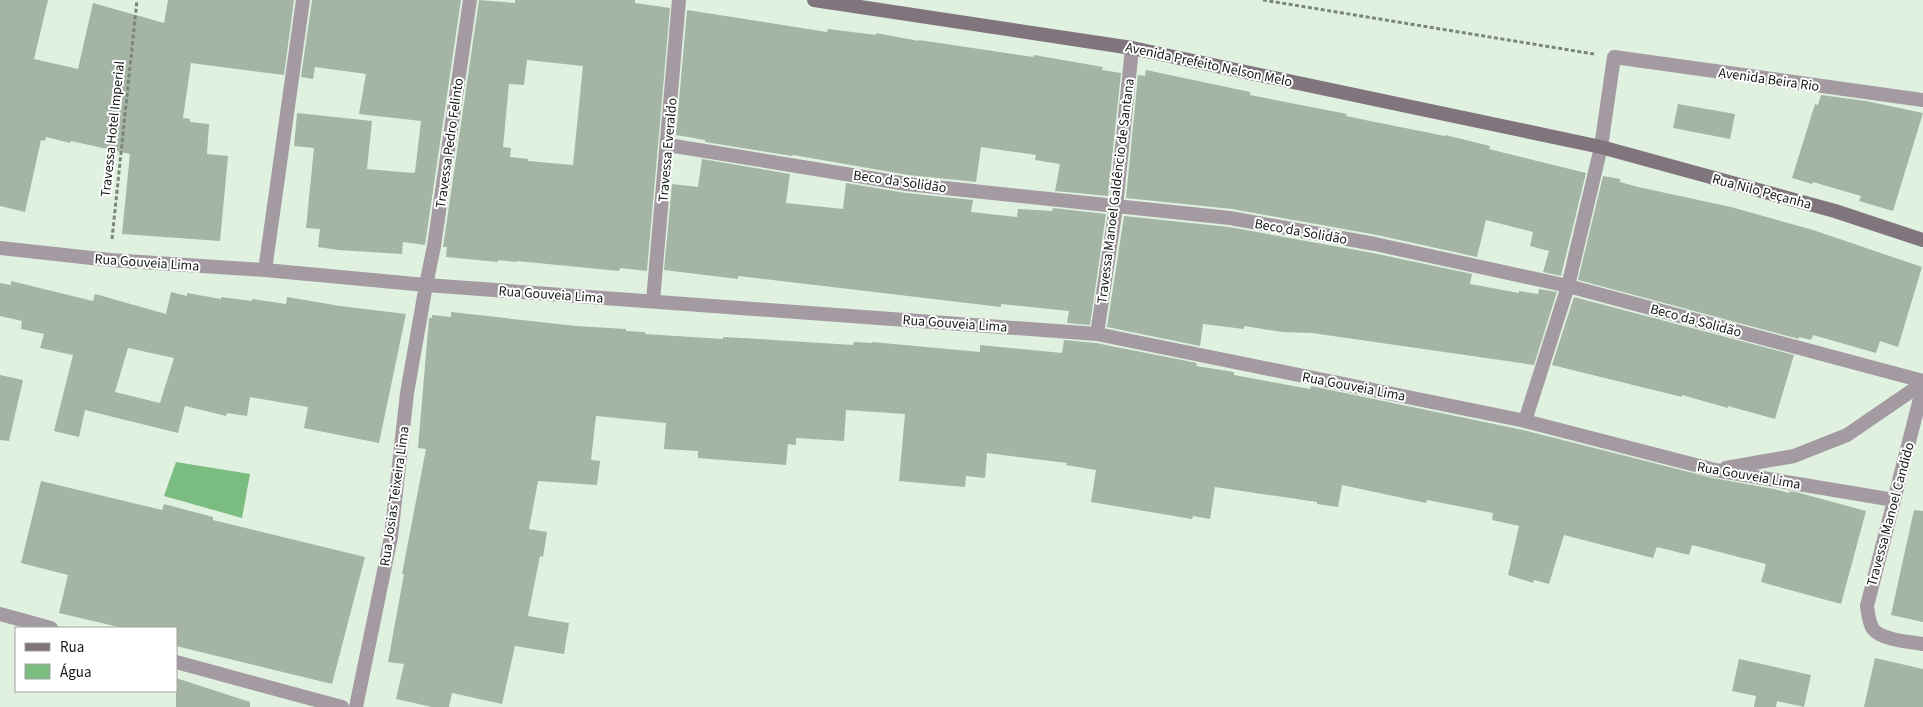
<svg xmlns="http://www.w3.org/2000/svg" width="1923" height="707" viewBox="0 0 1923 707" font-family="'Source Sans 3',sans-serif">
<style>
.water{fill:#7bbd80}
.building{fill:#a5b5a5;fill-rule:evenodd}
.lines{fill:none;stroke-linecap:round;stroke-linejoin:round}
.path{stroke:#7a867a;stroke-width:3;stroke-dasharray:4 2.5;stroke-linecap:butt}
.service{stroke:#a39ba1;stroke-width:14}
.minor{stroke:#a39ba1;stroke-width:14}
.secondary{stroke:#80747d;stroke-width:14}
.labels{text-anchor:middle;stroke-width:4;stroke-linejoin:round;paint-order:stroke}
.street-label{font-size:14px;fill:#141a14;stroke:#fff}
</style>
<rect width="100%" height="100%" fill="#e0f1e0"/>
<path class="water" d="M176,462l74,12 -8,44 -78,-22z"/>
<path class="building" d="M0,0h48l-14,59 44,10 15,-66 71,20 4,-23h126l-10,75 -93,-12 -8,55 7,1v3l19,2 -2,30 21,2 -8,85 -98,-7 8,-80 -59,-13 -1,2 -24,-6 -1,4 -4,-1 -16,72 -25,-6z
M312,0h149l-36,245 -22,-3 -1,12 -64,-4 -20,-3 2,-18 -14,-1 8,-80 -20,-2 3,-33 75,8 -5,48 46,4 2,-1 6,-51 -62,-7 7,-40 -51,-7 -2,12 -12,-2z
M479,0l36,3v-3h120v3l35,5 -23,263 -27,-3 -1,3 -102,-10v1l-19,-2v2l-52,-5 1,-10h-4zM527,60l56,6 -10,99 -45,-4v-2l-18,-2 1,-9 -8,-1 6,-63 15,1z
M687,10l140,22 1,-3 48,6v-2l43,8v-1l114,17 1,-2 69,12 -1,3 19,3 -13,123 -53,-5 5,-27 -25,-4 1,-5 -55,-8 -5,35 -68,-7 -115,-20 -1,1 -87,-14v-2l-29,-5z
M1146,70l104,22v3l97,19 -1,2 24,5 75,15v-1l45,11 -1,3 97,24 -25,103 -18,-4 6,-21 -19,-5 3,-14 -47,-12 -9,37 -100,-22 -145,-26 -106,-11 12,-123 7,1z
M1821,95l45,6 57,12 -30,98 -34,-10 2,-5 -48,-14 -1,2 -20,-6 23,-74 3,1z
M1678,104l57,10 -5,25 -57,-11z
M702,159l88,15 -4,29 57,6 3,-26 60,10 67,7 -2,12 46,5 1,-8 34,2 1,-3 53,6 -16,111 -23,-2 2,-12 -68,-7v3l-263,-31v3l-74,-9 8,-86 26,3z
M1603,176l17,3v3l18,5 93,20 82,23 109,37 -24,80 -18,-6 -4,12 -63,-18 -2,5 -12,-3v2l-221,-59z
M1124,216l105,11 144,26 99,21 -2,10 49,9v-2l19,3 1,-5 18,3 -23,73 -222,-32 -30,-1 -38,-6v3l-41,-5 -3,22 -93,-19z
M11,281l82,20 2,-7 71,20 5,-22 16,4v-3l34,6v-2l31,4v-2l34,5 1,-7 53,9 66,8 -27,129 -75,-15 4,-21 -58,-10 -3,19 -20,-3 -1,3 -41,-10 -7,27 -93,-23 -6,27 -25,-6 19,-76 -33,-7 4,-14 -23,-5 1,-8 -22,-5v-33l11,2zM128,348l46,10 -14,45 -45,-11z
M1574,297l220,58 -19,64 -47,-13v2l-46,-13v2l-130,-32z
M451,312l125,14 50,3v2l19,1v2l78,5v-2l20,1 110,7 1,-3 18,1v-1l108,10v-7l82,8 2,-13 32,3 101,20 -1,3 38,6v3l76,14 1,-3 212,44 190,48 61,11 15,4 1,-2 6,1 70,19 -25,93 -80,-22 5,-18 -74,-19 -3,10 -32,-8 -4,11 -89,-23 -15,49 -15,-4 -1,3 -25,-8 11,-49 -27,-6 1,-7 -66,-13 -1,3 -84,-18 -4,22 -21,-3v-2l-102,-15 -5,32 -17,-3 -1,3 -101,-17 5,-32 -30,-5 1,-2 -80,-10 -2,25 -19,-2 -1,11 -66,-6 6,-67 -59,-4 -2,31 -48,-3v7l-8,-1 -2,21 -88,-7v-7l-34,-2 2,-26 -70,-7 -5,44 9,1 -3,24 -59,-4 -9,48 18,3 -4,25 -3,-1 -12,60 41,7 -5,31 -49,-8 -13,58 -50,-11 -3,14h-17l-36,-8 8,-35 -16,-2 16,-88h-2l24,-125 -8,-1 11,-130h3v-3l19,2z
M0,375l23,5 -14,61 -9,-1z
M41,481l121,29 2,-6 49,13v3l152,37 -33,127 -156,-38v-18h-53l-64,-15 9,-38 -47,-12z
M1914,510l9,1v111l-32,-7z
M1875,658l48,11v38h-59z
M1739,659l72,16 -7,32 -27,-6 -1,6h-22l2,-11 -24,-5z
M176,678l74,24v5h-74z"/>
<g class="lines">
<path class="path" d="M1263,0l331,54
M112,239l25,-239"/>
<path class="service" d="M668,145l239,39 323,34 145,26 193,42 355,95
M265,270l38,-270
M426,285l8,-39 36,-246
M0,614l51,14
M176,662l166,45"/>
<path class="minor" d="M0,248l110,12 155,10 161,15 671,49 428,87 190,49 179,30
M653,301l26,-301
M1097,334l19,-127 16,-159
M1923,387l-56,219c1,8 2,17 6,23 8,11 37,13 50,15
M1525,421l43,-135 33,-139 13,-90 309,43
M1726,468l68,-12 53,-21 76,-52
M356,707l35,-170 16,-144 19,-108"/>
<path class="secondary" d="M814,0l318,48 469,99 234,64 88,29"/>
</g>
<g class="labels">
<g class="street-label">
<text transform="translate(1209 64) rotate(12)" y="5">Avenida Prefeito Nelson Melo</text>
<text transform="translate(1769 79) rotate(8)" y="5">Avenida Beira Rio</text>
<text transform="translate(112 129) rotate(-84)" y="5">Travessa Hotel Imperial</text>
<text transform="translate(449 143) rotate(-82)" y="5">Travessa Pedro Felinto</text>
<text transform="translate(667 150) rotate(-85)" y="5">Travessa Everaldo</text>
<text transform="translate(900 181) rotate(8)" y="5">Beco da Solidão</text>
<text transform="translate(1115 191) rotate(-83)" y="5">Travessa Manoel Galdêncio de Santana</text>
<text transform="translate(1762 191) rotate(15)" y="5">Rua Nilo Peçanha</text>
<text transform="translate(1301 231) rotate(10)" y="5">Beco da Solidão</text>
<text transform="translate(147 262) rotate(4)" y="5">Rua Gouveia Lima</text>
<text transform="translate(551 294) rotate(4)" y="5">Rua Gouveia Lima</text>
<text transform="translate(1696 320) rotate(15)" y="5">Beco da Solidão</text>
<text transform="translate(955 323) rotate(4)" y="5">Rua Gouveia Lima</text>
<text transform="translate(1354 386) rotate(11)" y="5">Rua Gouveia Lima</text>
<text transform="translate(1749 475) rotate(10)" y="5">Rua Gouveia Lima</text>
<text transform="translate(394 496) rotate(-82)" y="5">Rua Josias Teixeira Lima</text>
<text transform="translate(1890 514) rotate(-75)" y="5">Travessa Manoel Candido</text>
</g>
</g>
<rect x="15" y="627" width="162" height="65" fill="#ffffff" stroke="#a1a3a1"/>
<rect x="25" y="643" width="25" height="8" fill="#80747d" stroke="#a1a3a1"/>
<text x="60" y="652" font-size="15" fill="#141a14">Rua</text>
<rect x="25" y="664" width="25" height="15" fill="#7bbd80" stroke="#a1a3a1"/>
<text x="60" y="677" font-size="15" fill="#141a14">Água</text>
</svg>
